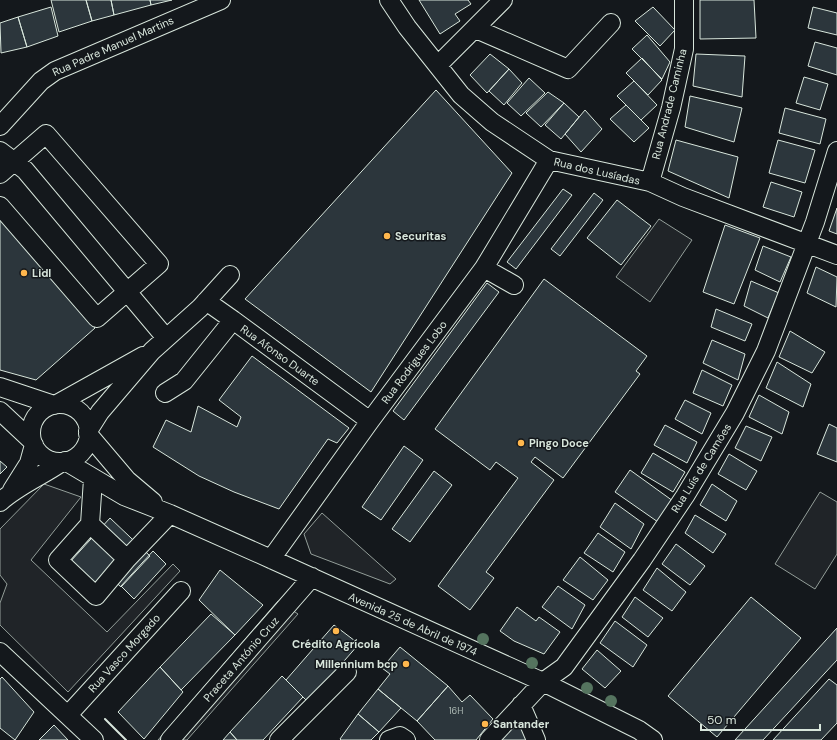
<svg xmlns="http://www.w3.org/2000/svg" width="837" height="740" viewBox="0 0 837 740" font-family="'DM Sans',sans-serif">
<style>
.green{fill:#202428;stroke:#939e99}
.building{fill:#2c363c;stroke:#d8e6dc}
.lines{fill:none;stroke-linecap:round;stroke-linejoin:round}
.minor-casing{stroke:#d8e6dc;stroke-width:20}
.minor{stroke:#14181c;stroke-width:18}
.wall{stroke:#d8e6dc;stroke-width:2}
.tree{fill:#55745f}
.poi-dot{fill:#ffb74d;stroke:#14181c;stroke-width:1.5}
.labels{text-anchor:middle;stroke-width:3;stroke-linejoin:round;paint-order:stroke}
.number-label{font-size:9px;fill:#adbab4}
.street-label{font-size:11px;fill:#d8e6dc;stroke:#14181c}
.poi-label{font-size:11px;font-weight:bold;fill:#d8e6dc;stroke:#14181c;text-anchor:start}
</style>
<rect width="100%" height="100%" fill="#14181c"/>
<path class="green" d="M659,219l33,21 -42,62 -34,-25z
M44,484l37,13 -50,63 76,72 66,-68 7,7 -112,121 -68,-67v-22l7,-19 -7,-9v-46z
M820,492l17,10v52l-22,35 -40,-25z
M322,513l74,66 -6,5 -79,-30 -7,-20z
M278,601l20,13 -111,126h-29z"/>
<path class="building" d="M51,0h35l6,21 -33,11z
M86,0h25l3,15 -22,6z
M111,0h39l1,5 -37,10z
M150,0h22l-21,5z
M419,0h49l3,4 -16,10 5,7 -20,13z
M700,0h54l2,38 -56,1z
M51,7l7,29 -31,11 -9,-30z
M653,7l22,23 -15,16 -25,-25z
M813,7l24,6v22l-29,-7z
M18,17l9,30 -26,6 -1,-30z
M647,35l23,27 -8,17 -30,-30z
M815,42l22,6v27l-29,-9z
M490,54l19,15 -22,24 -17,-18z
M696,54l49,2 -3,41 -49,-11z
M642,58l20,22 -14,15 -22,-22z
M509,69l13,14 -18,22 -15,-14z
M804,77l24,7 -8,26 -24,-7z
M529,78l16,15 -24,23 -14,-13z
M634,81l23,24 -16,15 -24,-24z
M436,90l76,83 -141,219 -126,-93z
M548,92l16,11 -23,24 -15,-14z
M690,96l52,12 -8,34 -49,-15z
M564,103l15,14 -18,22 -16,-14z
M626,105l23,23 -15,14 -24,-23z
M785,108l41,11 -6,25 -41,-11z
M585,110l17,19 -21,23 -16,-18z
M676,140l62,17 -9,41 -61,-27z
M778,140l37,10 -10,33 -36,-10z
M771,182l31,10 -8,25 -31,-10z
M563,189l9,6 -56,74 -9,-7z
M594,193l9,7 -43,56 -9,-7z
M617,200l34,26 -30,39 -34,-27z
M837,208v26l-8,-3z
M0,217l95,111 -59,52 -36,-10z
M725,225l35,13 -26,66 -31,-12z
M763,246l28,11 -11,25 -25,-12z
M816,267l21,10 -1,30 -29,-14z
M544,279l103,77 -11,15 4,3 -77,104 -28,-21 -4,5 23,18 -68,92 8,6 -24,32 -32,-24 80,-108 -22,-16 -6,8 -55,-41z
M751,281l28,12 -11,25 -24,-12z
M487,283l12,9 -95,128 -11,-9z
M716,309l36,15 -7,17 -34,-14z
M790,331l35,21 -13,21 -33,-16z
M712,340l33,14 -7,26 -35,-17z
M252,356l97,72 -12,15 -9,-4 -49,70 -45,-17 -35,-16 -46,-29 13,-27 25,12 7,-26 39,21 4,-10 -22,-17z
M777,362l34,22 -8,23 -37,-19z
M702,370l30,15 -9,21 -30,-13z
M759,395l30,17 -7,22 -33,-17z
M685,400l26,13 -9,21 -27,-15z
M829,424l8,4v34l-20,-8z
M665,425l32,17 -10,21 -33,-18z
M746,426l26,11 -11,24 -26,-13z
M404,446l19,14 -42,60 -19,-13z
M653,453l32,19 -12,20 -32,-19z
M729,454l28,17 -11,19 -28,-16z
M0,461l7,6 -7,7z
M630,470l43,31 -15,21 -43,-30z
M434,471l18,14 -42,57 -18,-13z
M712,484l25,17 -11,20 -26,-16z
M615,503l29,21 -13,25 -31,-22z
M695,515l31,19 -13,19 -28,-20z
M110,518l40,38 -29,31 -14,-13 -11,12 -26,-24z
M598,533l27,19 -12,20 -29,-19z
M676,544l29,22 -15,19 -28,-21z
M153,551l13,13 -32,35 -13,-13z
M580,557l28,23 -15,20 -30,-20z
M657,568l29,24 -14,19 -29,-21z
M220,570l43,35 -28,30 -36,-35z
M558,586l27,19 -13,24 -30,-22z
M635,597l28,21 -15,19 -26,-20z
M751,597l50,41 -84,99 -49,-41z
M517,607l19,14 3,-4 21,15 -16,22 -30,-13 -14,-10z
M211,614l24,21 -54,55 -21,-23z
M615,621l32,24 -14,22 -33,-24z
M334,625l25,19 -51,58 -22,-22z
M837,628v32l-74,80h-28z
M400,647l48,39 -31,35 -39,-32 12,-15 -8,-6z
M597,650l24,21 -16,17 -23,-19z
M160,667l23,25 -39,47 -26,-27z
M282,676l21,21 -40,43h-26l-7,-8z
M2,677l32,35 -19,28 -15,-12v-49z
M829,679l8,6v38l-16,17h-48z
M448,686l14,16 8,-7 23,24 -17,21h-41l-18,-19z
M378,689l23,19 -22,24 -21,-18z
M358,714l21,18 -8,8h-30l-1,-1z
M517,721l20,19h-37z
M54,725l14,15h-29z
M230,732l7,8h-14z"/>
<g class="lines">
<g class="minor-casing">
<path id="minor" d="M389,0l18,27 54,68 31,27 57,38 101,22 33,15 154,58
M476,29l92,40 43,-46
M438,65l65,-65
M0,126l41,-45 14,-10 166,-71
M0,151l25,19 141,168
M0,174l46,-40 113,130 -62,54 -97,-112
M650,182l21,-74 13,-59v-49
M484,268l30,17
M206,301l27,19
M0,387l54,18
M165,393l19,-12 49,-61 137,101
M57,404l86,-48
M31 433a29 29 0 1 1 58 0a29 29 0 1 1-58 0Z
M0,411l32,30
M88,431l12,-19 52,-61 48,-43 30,-33
M88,434l39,46 26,22
M65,461l59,35 46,18 101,45 272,123 96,48 14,10
M93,479l-3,45 37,35 43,-45
M12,490l17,-27 5,-18
M0,502c19,-17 42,-26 62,-40
M90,524l-32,36 38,36 31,-37
M271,559l99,-138 114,-153 65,-108
M0,652l94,88
M521,705l15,35
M68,715l113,-124
M170,740l142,-163
M279,740l68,-68
M389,740l11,-4 6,4
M489,740l54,-58 21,-15 78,-107 43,-64 50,-83 31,-62 49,-129 22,-71"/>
</g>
<use href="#minor" class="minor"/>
<path class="wall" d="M105,719l21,21"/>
</g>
<g class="tree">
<circle cx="483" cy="639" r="6"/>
<circle cx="532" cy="663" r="6"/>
<circle cx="587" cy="688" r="6"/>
<circle cx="611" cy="701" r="6"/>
</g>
<g class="poi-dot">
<circle cx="387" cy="236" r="4"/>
<circle cx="24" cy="273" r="4"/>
<circle cx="521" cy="443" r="4"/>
<circle cx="336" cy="631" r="4"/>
<circle cx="406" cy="664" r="4"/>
<circle cx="485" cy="724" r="4"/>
</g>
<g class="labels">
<g class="number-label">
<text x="456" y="714">16H</text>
</g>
<g class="street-label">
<text transform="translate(113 46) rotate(-24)" y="4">Rua Padre Manuel Martins</text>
<text transform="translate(669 104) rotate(-76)" y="4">Rua Andrade Caminha</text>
<text transform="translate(597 171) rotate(13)" y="4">Rua dos Lusíadas</text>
<text transform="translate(280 355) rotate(36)" y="4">Rua Afonso Duarte</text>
<text transform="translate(414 362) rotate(-53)" y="4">Rua Rodrigues Lobo</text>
<text transform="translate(701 468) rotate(-58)" y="4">Rua Luís de Camões</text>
<text transform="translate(413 624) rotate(24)" y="4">Avenida 25 de Abril de 1974</text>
<text transform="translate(124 653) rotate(-48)" y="4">Rua Vasco Morgado</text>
<text transform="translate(241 659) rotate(-49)" y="4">Praceta António Cruz</text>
</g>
<g class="poi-label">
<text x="395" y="240">Securitas</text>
<text x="32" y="277">Lidl</text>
<text x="529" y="447">Pingo Doce</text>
<text x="336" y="648" text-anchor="middle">Crédito Agrícola</text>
<text x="398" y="668" text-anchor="end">Millennium bcp</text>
<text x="493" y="728">Santander</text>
</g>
</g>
<path d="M701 724v6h119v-6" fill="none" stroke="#d8e6dc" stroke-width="2"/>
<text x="707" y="724" font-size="12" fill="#d8e6dc" stroke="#14181c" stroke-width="3" paint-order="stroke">50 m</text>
</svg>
